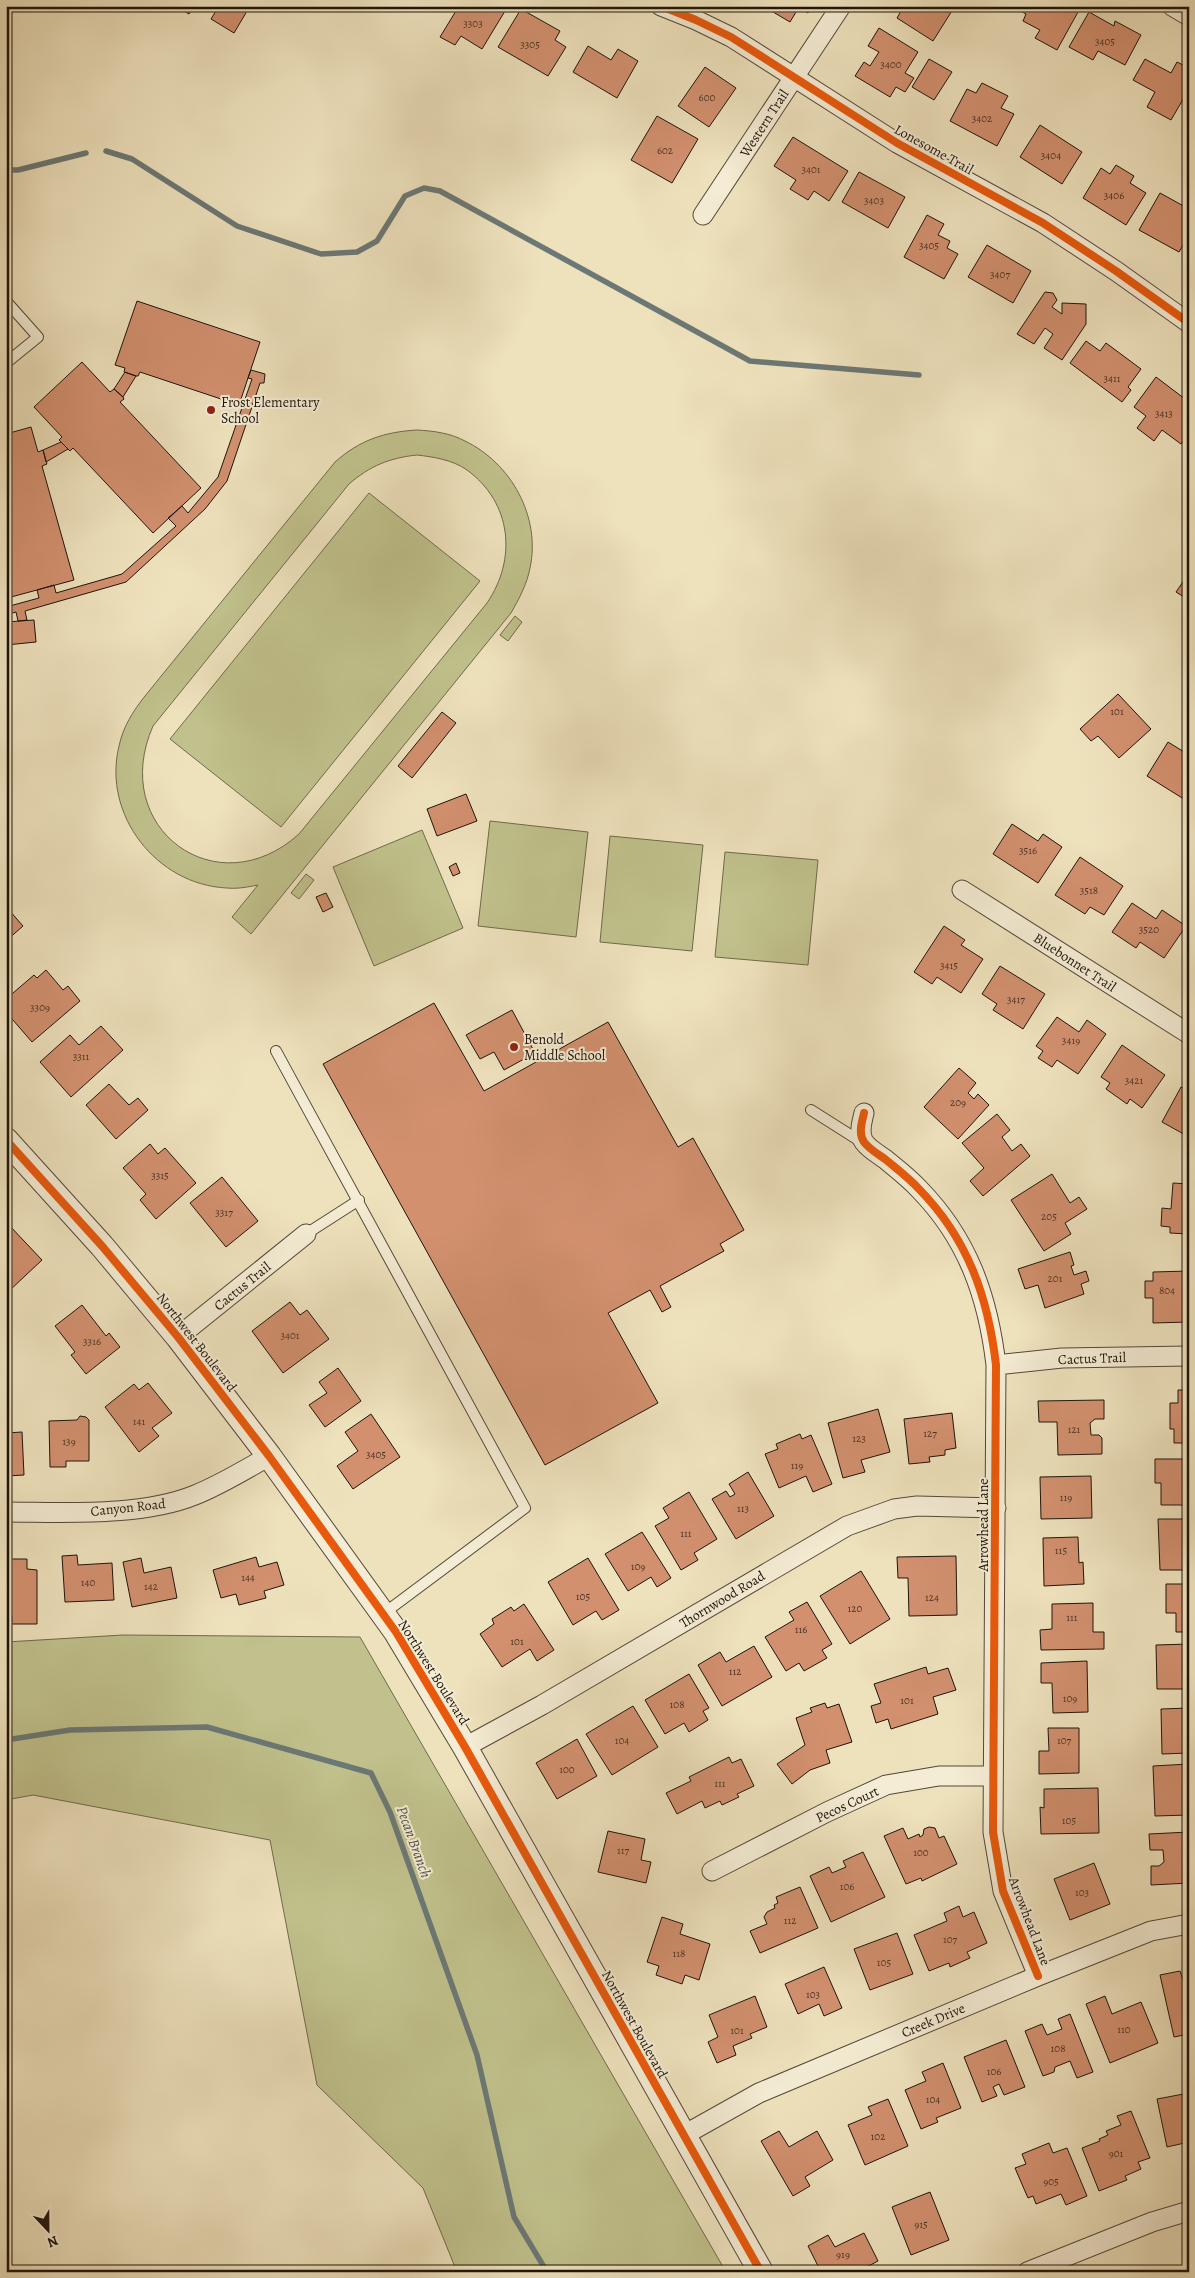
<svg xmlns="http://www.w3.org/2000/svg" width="1195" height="2278" viewBox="0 0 1195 2278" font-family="Alegreya,serif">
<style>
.green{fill:#c0c18c;stroke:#6f6a4c;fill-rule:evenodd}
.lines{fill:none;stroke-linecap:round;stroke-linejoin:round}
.stream{stroke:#6b7875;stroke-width:5.5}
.building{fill:#d2906f;stroke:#1e140b}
.service-casing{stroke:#524838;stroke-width:12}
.minor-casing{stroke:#524838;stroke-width:21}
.tertiary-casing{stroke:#524838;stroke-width:26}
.service{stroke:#f4ecd4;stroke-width:10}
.minor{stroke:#f4ecd4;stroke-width:19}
.tertiary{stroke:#f4ecd4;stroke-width:24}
.cycleway-casing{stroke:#f4ecd4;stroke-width:11}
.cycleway{stroke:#e8590c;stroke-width:8}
.poi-dot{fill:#8f2418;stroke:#f4ecd4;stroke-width:2}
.labels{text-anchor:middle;stroke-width:4;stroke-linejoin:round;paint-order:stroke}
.number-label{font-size:11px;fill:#4b3324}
.street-label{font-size:14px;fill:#1e140b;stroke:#f4ecd4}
.poi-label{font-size:14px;fill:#1e140b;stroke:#f4ecd4;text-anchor:start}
.water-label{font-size:15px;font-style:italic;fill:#4b4e49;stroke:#f4ecd4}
</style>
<rect width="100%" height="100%" fill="#eee2bd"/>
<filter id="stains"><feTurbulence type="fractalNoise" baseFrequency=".004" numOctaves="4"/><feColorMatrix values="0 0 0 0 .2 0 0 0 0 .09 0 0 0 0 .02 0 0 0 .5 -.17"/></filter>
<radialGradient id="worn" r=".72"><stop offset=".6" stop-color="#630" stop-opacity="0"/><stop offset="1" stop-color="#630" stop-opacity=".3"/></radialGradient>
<path class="green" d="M417,430c17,1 33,3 48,11 46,22 76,76 65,127 -3,16 -11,31 -19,45l-260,321 -19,-17 26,-32c-10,2 -20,4 -31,3 -70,-3 -125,-73 -108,-142 4,-19 14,-35 26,-50l190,-234c25,-22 49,-30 82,-32zM417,455c17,2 36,5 50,15 45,33 50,89 20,133l-188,231c-82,74 -191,-6 -146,-108l196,-242c21,-18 40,-26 68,-29z
M369,493l111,88 -199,246 -111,-88z
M515,616l7,6 -14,19 -8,-6z
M490,821l98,11 -12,105 -98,-11z
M422,830l41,98 -89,38 -41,-99z
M610,836l93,9 -11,106 -92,-9z
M725,852l93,8 -10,105 -93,-8z
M306,874l8,6 -15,19 -8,-6z
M123,1635l237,2 366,635h-269l-34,-84 -106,-103 -47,-245 -237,-45 -27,5v-158z"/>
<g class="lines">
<path class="stream" d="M106,151l26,8 105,67 84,28 36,-2 20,-11 28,-45 19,-8 16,3 310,170 169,14
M6,170h12l68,-17
M6,1740l64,-10 137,-3 164,46 19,39 87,243 37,162 33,55"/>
</g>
<path class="building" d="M175,6h19l-5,8z
M219,6h31l-16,27 -23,-14z
M459,6h18l5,3 2,-3h13l8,5 -23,38 -21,-13 -6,9 -15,-8z
M770,6h42l-4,7 -9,-6 -9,15 -22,-13z
M904,6h51l-22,35 -36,-23z
M1016,6h42l4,3 2,-3h3l11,6 -21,38 -22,-12 5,-8 -17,-9 3,-7 -11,-6z
M521,9l39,22 -5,9 11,7 -18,29 -50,-29z
M1089,12l25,14 1,-5 26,14 -16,30 -27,-14 -5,9 -24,-13z
M879,28l39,24 -13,21 9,5 -9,14 -9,-5 -6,10 -35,-21 9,-14 6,4 9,-14 -11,-6z
M588,46l23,14 7,-11 20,12 -21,37 -44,-26z
M929,59l23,13 -18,28 -22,-13z
M1145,59l26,14 6,-11 12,6v21l-18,31 -24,-13 8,-15 -22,-12z
M705,67l31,21 -27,39 -31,-21z
M982,83l26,13 -7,12 13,6 -17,32 -47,-25 17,-32 9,4z
M657,116l41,23 -26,44 -41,-23z
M1040,125l42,27 -20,32 -42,-27z
M793,137l55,34 -19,30 -15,-10 -6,9 -18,-11 6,-9 -22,-14z
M1116,165l18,11 -4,7 16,10 -20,32 -43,-27 18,-30 9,6z
M859,172l46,25 -17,31 -46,-26z
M1160,193l29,16v26l-10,17 -40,-22z
M927,215l17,9 -6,11 12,6 -3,7 11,6 -14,25 -40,-22z
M987,245l44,26 -18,32 -45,-26z
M1045,292l8,1 4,7 -5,7 10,7v-11l24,1v20l-24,36 -18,-12 9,-14 -8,-6 -11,16 -17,-10z
M137,301l123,41 -21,63 -99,-33 -2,4h-2l-12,-4 1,-4 -10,-3z
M1086,341l14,10 6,-8 35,26 -13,18 3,3 -9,12 -52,-39z
M82,362l28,30 4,-3 9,8 1,2 -4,3 81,86 -48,45 -80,-85 -3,3 -11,-11 3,-3 -28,-30z
M251,370l14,4 -1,9h-4l-33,98 -22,28 -79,73 -101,29 2,9 -9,1 -2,-9 -10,3v-8l33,-9 -2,-8 17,-5 2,8 66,-19 54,-48 -8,-8 14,-12 6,7 30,-36 34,-98 -4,-1z
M125,372l11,4 -13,21 -9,-8z
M1156,377l33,25v8l-4,5 4,3v16l-8,10 -19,-14 -8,11 -17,-13 9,-12 -12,-9z
M31,427l7,25 5,-2 4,14 -5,2 32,114 -63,17 -5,-17v-146z
M61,442l7,7 -22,13 -3,-12z
M1189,573v27l-13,-8z
M34,620l2,22 -30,3v-23z
M1118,694l33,35 -32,29 -21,-22 -7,5 -11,-12z
M442,712l14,11 -44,55 -14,-12z
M1168,742l21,13v43l-2,3 -40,-25z
M466,794l11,27 -40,15 -10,-27z
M1012,824l26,17 5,-7 19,13 -24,36 -45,-29z
M1080,857l43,29 -19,29 -14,-8 -5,7 -30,-19z
M456,863l4,10 -7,3 -4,-9z
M326,893l7,14 -10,5 -7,-15z
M1132,903l24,16 6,-9 24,16 -22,32 -24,-16 -4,6 -24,-16z
M9,910l14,16 -17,15v-29z
M944,926l21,14 -4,5 22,14 -22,34 -24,-16 -5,7 -18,-12z
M1000,966l45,28 -22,35 -30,-19 4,-6 -15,-10z
M46,970l17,20 5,-4 12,15 -48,41 -26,-30v-13l28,-24 3,3z
M434,1003l50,88 124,-69 70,125 15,-9 51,92 -24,14 4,7 -64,35 11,21 -9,5 -12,-22 -42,23 50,90 -113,62 -222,-401z
M512,1010l23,43 -31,17 -10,-18 -14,7 -14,-24z
M1057,1017l22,15 8,-12 19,14 -28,40 -21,-14 -5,7 -14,-9 5,-7 -7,-5z
M101,1026l22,24 -52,47 -31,-35 30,-27 9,10z
M1122,1045l43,30 -23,33 -12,-9 -3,5 -21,-15 4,-6 -9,-6z
M959,1068l17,15 -8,10 6,6 4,-5 11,11 -31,34 -34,-32z
M109,1084l20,21 9,-7 10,12 -32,29 -30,-34z
M1181,1087l8,3v47l-27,-15z
M997,1114l13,16 -8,7 10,14 9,-7 9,12 -47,40 -13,-15 14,-13 -22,-25z
M150,1144l8,10 7,-6 31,35 -40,36 -16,-19 6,-6 -23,-26z
M1052,1174l18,29 9,-6 8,12 -22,14 6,11 -27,17 -33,-51z
M222,1177l36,44 -32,26 -36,-44z
M1173,1183l16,1v50l-19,-1v-6l-9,-1 1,-18 9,1z
M8,1224l34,36 -33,31 -3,-3v-62z
M1070,1252l4,13 -3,1 3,9 12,-4 3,10 -8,3 3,10 -39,14 -7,-23 -13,4 -7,-20z
M1189,1271v51l-36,1v-25h-8v-17h8v-9z
M290,1302l10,13 7,-5 22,29 -46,34 -31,-42z
M82,1305l24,31 3,-3 11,14 -34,27 -15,-19 4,-3 -20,-26z
M338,1368l23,33 -36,26 -16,-22 18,-12 -8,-11z
M148,1383l24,30 -20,15 7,8 -20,16 -34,-45 29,-23 5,6z
M1178,1390h11v53h-15v-14h-4v-26h8z
M1104,1400v19h-9l-5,4 1,12h8l3,3v16l-44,1 -1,-33h-18l-1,-21z
M878,1409l12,43 -29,8 4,12 -22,6 -15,-55z
M952,1413l4,35 -11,2v5l-16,2 1,5 -21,2 -5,-45z
M371,1414l29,43 -47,32 -16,-23 21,-15 -13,-19z
M80,1416l6,1 3,3v41h-23v6h-16l-1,-46 28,-1z
M22,1432l2,43 -18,1v-43z
M800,1434l2,5 9,-4 21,49 -19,8 -7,-16 -27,12 -14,-34 13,-5 -2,-5z
M1155,1459h34v46h-28v-22h-6z
M748,1472l26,44 -38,23 -24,-40 14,-8 4,6 5,-3 -6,-10z
M1091,1476l1,42 -51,1 -1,-42z
M689,1492l28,47 -23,14 4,7 -17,10 -26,-44 14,-8 -6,-10z
M1158,1519h31v51h-29z
M642,1532l29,46 -14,9 -6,-10 -23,14 -23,-37z
M1078,1537l1,26 4,-1 1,22 -40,2 -1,-48z
M77,1555l1,10 34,-2 2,37 -49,2 -3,-46z
M956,1556l1,59 -48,1 -1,-38h-10l-1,-21z
M256,1557l3,10 18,-5 7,23 -20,6 2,7 -27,7 -3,-11 -15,4 -8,-28z
M141,1558l3,15 27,-6 6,31 -45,9 -9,-45z
M588,1558l31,52 -17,10 -6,-9 -23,14 -25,-43z
M6,1559h21v10l10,1v54h-25v-8h-6z
M861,1571l29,48 -40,25 -30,-48z
M1166,1584h23v48h-13v-19h-10z
M807,1602l25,42 -10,6 5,8 -23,13 -5,-8 -13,8 -21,-34 29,-17 -5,-8z
M1093,1603v29h11v17l-63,1 -1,-20 12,-1v-25z
M524,1604l30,46 -17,11 -7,-12 -28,18 -22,-33 14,-10 -2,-5 19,-12 3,4z
M1189,1644v45h-32l-1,-44z
M754,1646l18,31 -50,29 -24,-41 22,-13 6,10z
M1087,1661l1,51 -35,1 -1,-30h-11v-20z
M926,1667l2,7 20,-6 8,22 -23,7 5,17 -47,15 -3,-10 -12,4 -5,-17 10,-3 -7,-19z
M689,1674l20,34 -6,3 5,9 -19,12 -5,-9 -19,11 -20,-34z
M825,1703l2,5 12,-4 13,38 -26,8 4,13 -20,7 -18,14 -15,-20 28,-19 -9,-27 16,-6 -2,-4z
M633,1706l25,41 -46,28 -26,-41z
M1189,1708v45l-27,1 -1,-45z
M1048,1728h31v45l-40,1v-23h10z
M577,1739l20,37 -40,23 -21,-36z
M729,1757l3,6 9,-4 13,27 -17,8 2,3 -17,8 -2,-4 -15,7 -3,-7 -25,13 -11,-21 25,-12 -2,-4z
M1189,1764v51l-34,1 -2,-50z
M1098,1788l1,45 -58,1 -1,-27 4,1v-19z
M929,1827l6,1 4,10 5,-2 13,28 -35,17 -1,-3 -15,6 -22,-48 19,-8 5,11 11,-5 1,3 3,-2 1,-6z
M608,1831l37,8 -4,21 10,2 -5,21 -48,-11z
M1189,1832v51l-38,2v-19h8l5,-4 -1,-12h-13l-1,-16z
M863,1852l22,45 -54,25 -21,-46 19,-9 3,6 14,-6 -3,-6z
M1094,1863l16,41 -40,16 -16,-41z
M800,1887l18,41 -58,25 -10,-22 17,-7 -3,-7 3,-5 8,-4 -1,-3 4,-2 -2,-6z
M959,1906l4,11 11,-5 13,31 -20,9 3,6 -20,9 -1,-4 -20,8 -15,-36 33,-14 -3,-8z
M662,1917l21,7 -3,10 30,10 -11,36 -14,-5 -3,9 -26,-9 3,-9 -12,-4z
M897,1933l16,41 -43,16 -16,-41z
M824,1967l18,41 -18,8 -5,-12 -21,10 -13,-30z
M1180,1971l3,9 6,-1v45h-2l2,10 -15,3 -14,-62z
M755,1996l12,31 -17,7 2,4 -19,8 3,9 -19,8 -9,-21 10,-5 -9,-22z
M1105,1996l7,18 29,-12 17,41 -48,20 -24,-59z
M1070,2014l23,58 -16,6 -7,-17 -15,6 -1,5 -11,4 -18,-45 17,-7 5,11 15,-6 -4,-10z
M1006,2040l19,47 -21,8 -5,-11 -6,3 4,9 -15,6 -18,-45z
M943,2063l18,45 -25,10 2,4 -17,7 -16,-39 21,-9 -4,-9z
M1189,2093v49l-22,5 -10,-48z
M888,2099l20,47 -43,19 -17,-40 24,-10 -4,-8z
M1131,2111l19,47 -12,4 3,7 -16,7 2,4 -28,11 -17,-43 18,-7 -1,-2 9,-4 -2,-4 15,-6 -4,-9z
M779,2131l10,16 28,-16 16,29 -28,17 5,9 -17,10 -32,-55z
M1049,2143l4,10 14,-5 20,48 -21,9 -5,-11 -25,10 -3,-8 -5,2 -13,-30 11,-4 -4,-10z
M930,2192l19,48 -38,15 -19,-48z
M864,2233l14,28 -21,11h-36l-13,-26 20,-11 7,12z"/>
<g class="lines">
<g class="service-casing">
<path id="service" d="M6,301l32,36 -32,26
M276,1051l249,457 -142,106
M811,1110l52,33
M306,1234l53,-34"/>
</g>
<g class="minor-casing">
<path id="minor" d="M661,6l35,14 35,17 166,106 146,80 73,48 73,52
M1172,6l17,10
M703,215l138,-209
M962,890l227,144
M864,1113c-2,9 -6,20 0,29 5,7 14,12 21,17 12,10 24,19 34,30 49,50 69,108 77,176l-3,467 10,59 35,85
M178,1337l128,-103
M996,1365l66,-7 127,-2
M6,1512c58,0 135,5 189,-17 25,-10 50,-25 74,-39
M465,1747l77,-42 305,-179 47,-17 23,-3 79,2
M712,1871l115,-59 59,-27 53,-9h54
M684,2135l75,-42 279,-117 113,-45 38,-7
M1027,2272l125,-50 37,-11"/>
</g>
<g class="tertiary-casing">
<path id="tertiary" d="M6,1140l96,106 76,91 91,119 127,176 69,115 296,525"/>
</g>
<use href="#service" class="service"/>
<use href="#minor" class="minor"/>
<use href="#tertiary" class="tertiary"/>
<g class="cycleway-casing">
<path id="cycleway" d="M661,6l35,14 35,17 166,106 146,80 73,48 73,52
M864,1113c-2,9 -6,20 0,29 5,7 14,12 21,17 12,10 24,19 34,30 49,50 69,108 77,176l-3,467 10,59 35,85
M6,1140l96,106 76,91 91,119 127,176 69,115 296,525"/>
</g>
<use href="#cycleway" class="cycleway"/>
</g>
<g class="poi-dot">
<circle cx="211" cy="410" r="5"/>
<circle cx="514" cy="1047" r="5"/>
</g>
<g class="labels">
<g class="number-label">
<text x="473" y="27">3303</text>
<text x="1105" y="45">3405</text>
<text x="530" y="48">3305</text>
<text x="891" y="68">3400</text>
<text x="707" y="101">600</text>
<text x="982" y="122">3402</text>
<text x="665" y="154">602</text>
<text x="1051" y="159">3404</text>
<text x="811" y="173">3401</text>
<text x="1114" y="199">3406</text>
<text x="874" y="204">3403</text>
<text x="929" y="249">3405</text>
<text x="1000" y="278">3407</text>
<text x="1112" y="382">3411</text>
<text x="1164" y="417">3413</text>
<text x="1117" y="715">101</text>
<text x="1028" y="854">3516</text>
<text x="1089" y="894">3518</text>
<text x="1149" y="933">3520</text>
<text x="949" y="969">3415</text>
<text x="1016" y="1003">3417</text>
<text x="40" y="1011">3309</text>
<text x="1071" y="1044">3419</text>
<text x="81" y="1060">3311</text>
<text x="1134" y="1084">3421</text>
<text x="958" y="1106">209</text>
<text x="160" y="1179">3315</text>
<text x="224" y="1216">3317</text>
<text x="1049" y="1220">205</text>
<text x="1055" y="1282">201</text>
<text x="1167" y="1294">804</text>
<text x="290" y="1339">3401</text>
<text x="92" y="1345">3316</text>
<text x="139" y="1425">141</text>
<text x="1074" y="1433">121</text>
<text x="930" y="1437">127</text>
<text x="859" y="1442">123</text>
<text x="69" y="1445">139</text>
<text x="376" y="1458">3405</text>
<text x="797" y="1469">119</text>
<text x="1066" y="1501">119</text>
<text x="743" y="1512">113</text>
<text x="686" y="1537">111</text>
<text x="1061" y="1554">115</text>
<text x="638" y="1570">109</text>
<text x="248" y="1581">144</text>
<text x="88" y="1586">140</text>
<text x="151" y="1590">142</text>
<text x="583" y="1600">105</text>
<text x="932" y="1601">124</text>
<text x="855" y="1612">120</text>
<text x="1072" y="1621">111</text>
<text x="801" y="1633">116</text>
<text x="517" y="1645">101</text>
<text x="735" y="1675">112</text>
<text x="1070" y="1702">109</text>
<text x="907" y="1704">101</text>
<text x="677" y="1708">108</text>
<text x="622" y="1744">104</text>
<text x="1064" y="1744">107</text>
<text x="567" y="1773">100</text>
<text x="720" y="1787">111</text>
<text x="1069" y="1824">105</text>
<text x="623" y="1854">117</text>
<text x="921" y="1856">100</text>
<text x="847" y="1890">106</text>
<text x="1082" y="1896">103</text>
<text x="790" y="1924">112</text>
<text x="950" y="1943">107</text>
<text x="679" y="1957">118</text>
<text x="884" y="1966">105</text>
<text x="813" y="1998">103</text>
<text x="1124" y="2033">110</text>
<text x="737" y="2034">101</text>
<text x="1058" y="2052">108</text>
<text x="994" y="2075">106</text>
<text x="933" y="2103">104</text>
<text x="878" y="2140">102</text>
<text x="1116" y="2157">901</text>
<text x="1051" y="2185">905</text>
<text x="921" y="2228">915</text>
<text x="843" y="2258">919</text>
</g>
<g class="street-label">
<text transform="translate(764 123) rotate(-57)" y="5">Western Trail</text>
<text transform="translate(934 149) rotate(29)" y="5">Lonesome Trail</text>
<text transform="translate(1075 962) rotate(33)" y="5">Bluebonnet Trail</text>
<text transform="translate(242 1286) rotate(-39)" y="5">Cactus Trail</text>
<text transform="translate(197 1342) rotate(52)" y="5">Northwest Boulevard</text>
<text transform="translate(1092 1358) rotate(-2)" y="5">Cactus Trail</text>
<text transform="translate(128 1507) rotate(-6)" y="5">Canyon Road</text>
<text transform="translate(983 1525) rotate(-90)" y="5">Arrowhead Lane</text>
<text transform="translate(722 1599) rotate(-31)" y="5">Thornwood Road</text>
<text transform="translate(434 1672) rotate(58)" y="5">Northwest Boulevard</text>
<text transform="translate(847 1804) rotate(-25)" y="5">Pecos Court</text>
<text transform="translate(1030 1921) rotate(69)" y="5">Arrowhead Lane</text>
<text transform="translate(933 2020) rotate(-23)" y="5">Creek Drive</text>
<text transform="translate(635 2024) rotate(61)" y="5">Northwest Boulevard</text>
</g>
<g class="poi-label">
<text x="221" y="407">Frost Elementary<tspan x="221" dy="16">School</tspan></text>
<text x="524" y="1044">Benold<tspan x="524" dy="16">Middle School</tspan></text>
</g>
<g class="water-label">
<text transform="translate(414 1842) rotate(70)" y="5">Pecan Branch</text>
</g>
</g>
<rect width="1195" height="2278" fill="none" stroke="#eee2bd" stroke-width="25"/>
<rect x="8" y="8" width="1180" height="2263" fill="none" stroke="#1e140b" stroke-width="2.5"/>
<rect x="12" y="12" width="1170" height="2253" fill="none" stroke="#1e140b"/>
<g transform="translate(48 2230) rotate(158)" stroke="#f4ecd4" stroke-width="4" paint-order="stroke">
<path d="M0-4L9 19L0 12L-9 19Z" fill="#1e140b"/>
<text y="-8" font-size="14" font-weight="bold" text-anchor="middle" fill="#1e140b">N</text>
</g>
<rect width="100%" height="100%" filter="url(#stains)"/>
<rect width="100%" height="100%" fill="url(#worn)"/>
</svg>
